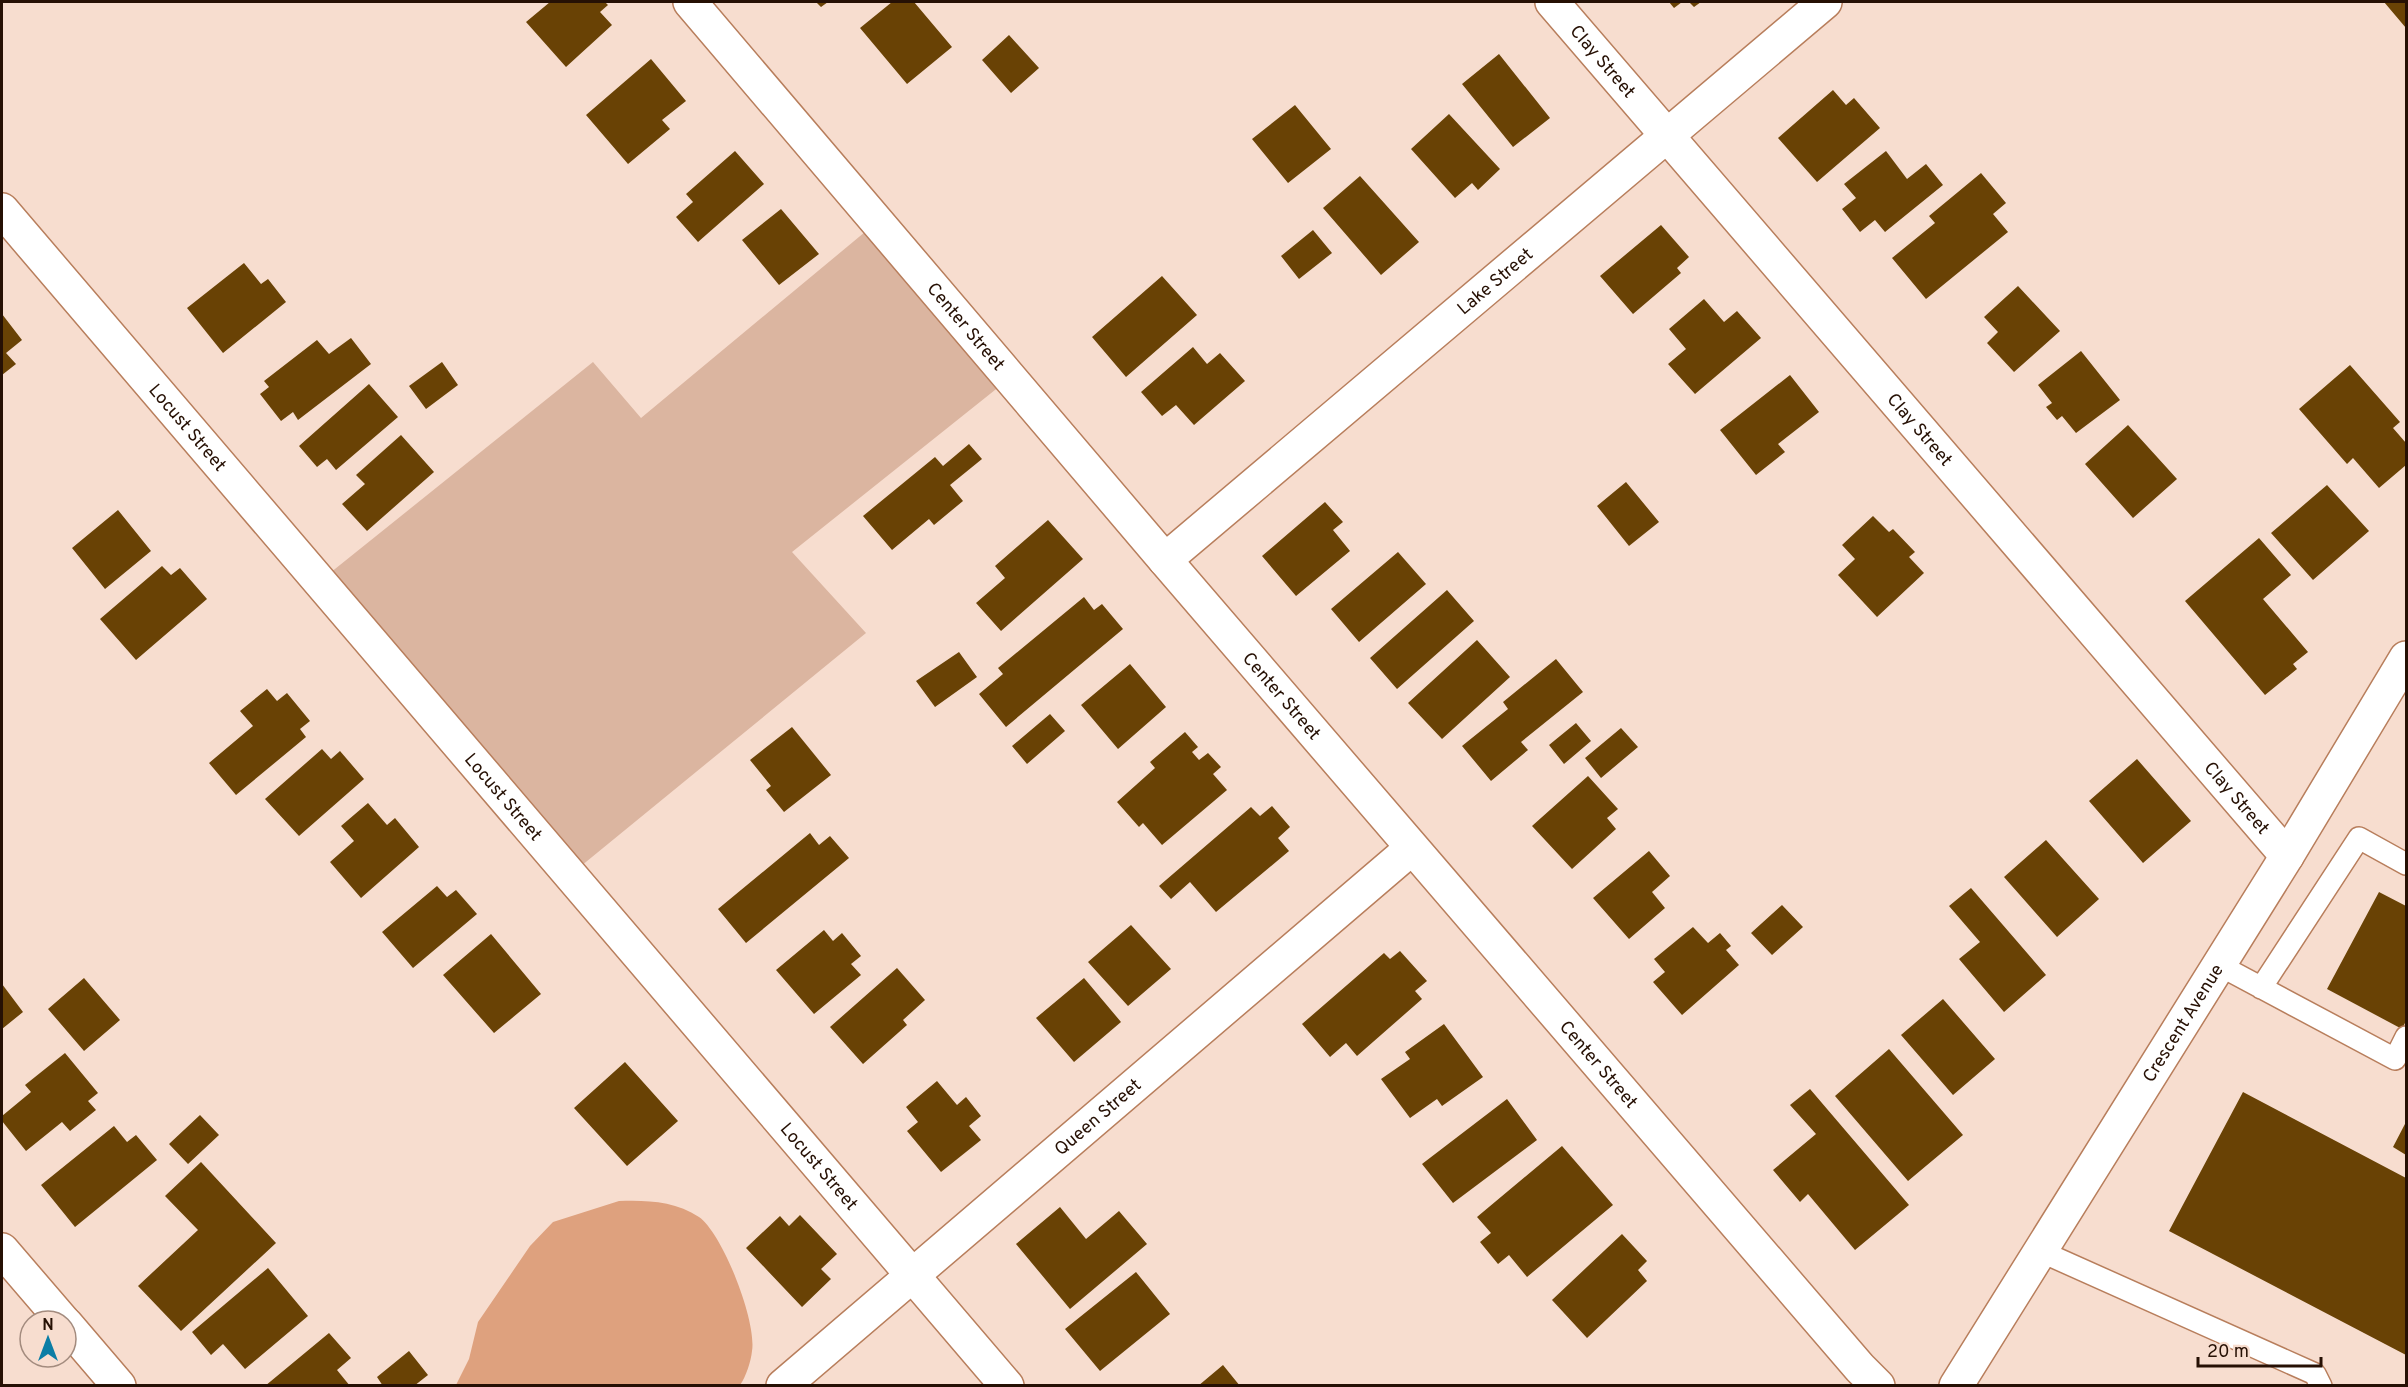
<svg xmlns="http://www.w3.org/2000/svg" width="2408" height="1387" viewBox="0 0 2408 1387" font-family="Overpass,sans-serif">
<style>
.green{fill:#dbb5a0}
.forest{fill:#dea17e}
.building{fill:#694205}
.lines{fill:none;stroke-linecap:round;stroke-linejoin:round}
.lane-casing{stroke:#b87e5c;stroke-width:24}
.street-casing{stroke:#b87e5c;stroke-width:36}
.lane{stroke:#fff;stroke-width:21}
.street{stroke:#fff;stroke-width:33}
.labels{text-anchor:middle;stroke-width:6;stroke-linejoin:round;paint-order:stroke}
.street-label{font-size:18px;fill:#261004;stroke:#f7ddcf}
</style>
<rect width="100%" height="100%" fill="#f7ddcf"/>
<path class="green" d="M877,222l133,156 -218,174 74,81 -296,242 -250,-294 273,-219 48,56z"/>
<path class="forest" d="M619,1201c27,-1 56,0 80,16 24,17 58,105 53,134 -1,10 -6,26 -12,34h-284l13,-26 9,-37 52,-76 23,-24z"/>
<path class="building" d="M550,2h55l3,3 -8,7 12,13 -46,42 -40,-45z
M816,2h12l-7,5z
M892,2h22l38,45 -45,37 -47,-56z
M1669,2h13l-8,6z
M1689,2h12l-7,5z
M2384,2h22v26z
M1009,35l30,33 -28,25 -29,-33z
M1499,54l51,64 -37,29 -51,-63z
M651,59l35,42 -24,19 8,9 -42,35 -42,-49z
M1833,90l13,15 8,-7 26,30 -63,54 -39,-44z
M1295,105l36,44 -43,34 -36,-44z
M1449,114l51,55 -22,21 -6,-7 -17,15 -44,-49z
M735,151l29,33 -66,58 -22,-25 17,-15 -7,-8z
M1886,151l21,28 19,-15 17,21 -58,47 -10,-12 -15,12 -18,-23 14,-11 -12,-14z
M1981,173l25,30 -13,11 15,18 -82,67 -34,-41 43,-35 -6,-7z
M1360,176l59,66 -38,33 -58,-67z
M781,209l38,45 -40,31 -37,-45z
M1661,225l28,32 -12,11 4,5 -48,41 -33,-38z
M1313,230l19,23 -33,26 -18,-23z
M244,263l17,21 7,-5 18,23 -63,51 -36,-45z
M1162,276l35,39 -71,62 -34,-40z
M2018,286l42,45 -46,41 -27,-29 11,-11 -14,-15z
M1704,299l20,23 13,-11 24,27 -66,56 -27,-30 18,-15 -17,-20z
M2,314l20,26 -16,13 10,11 -14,11z
M351,338l20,26 -73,56 -5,-8 -12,9 -21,-27 9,-7 -5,-6 53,-41 12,14z
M1193,347l14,17 13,-11 25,28 -51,44 -18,-20 -14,11 -21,-24z
M2081,351l39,49 -44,33 -14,-17 -5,4 -11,-13 6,-4 -14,-18z
M442,362l16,23 -32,24 -17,-23z
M2350,365l50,57 -7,6 13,15v22l-27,23 -26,-30 -6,6 -48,-55z
M1790,375l29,37 -41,32 7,8 -29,23 -36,-45z
M369,384l29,33 -62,53 -9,-11 -10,8 -18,-21z
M2128,425l49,54 -44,39 -48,-54z
M401,435l33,37 -67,59 -25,-27 23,-20 -9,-9z
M969,444l13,15 -32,26 13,16 -29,24 -5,-6 -37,31 -29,-34 72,-59 8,9z
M1626,482l33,40 -30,24 -32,-40z
M2327,485l42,46 -56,49 -42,-47z
M1325,502l18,20 -10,8 17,21 -54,45 -34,-40z
M118,510l33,41 -46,38 -33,-41z
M1873,516l16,16 4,-3 22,23 -6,5 15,16 -47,44 -39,-42 17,-16 -13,-14z
M1048,520l35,39 -82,72 -25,-28 29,-25 -10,-12z
M2259,538l32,37 -28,24 45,53 -15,12 4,5 -32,26 -80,-94z
M1398,552l28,32 -67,58 -28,-33z
M162,566l9,9 9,-7 27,31 -71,61 -36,-41z
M1447,590l27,31 -77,68 -27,-31z
M1084,597l10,13 8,-6 21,25 -117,98 -27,-33 24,-20 -5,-6z
M1477,640l33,37 -68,62 -34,-36z
M959,652l18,25 -42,30 -19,-26z
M1556,659l27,33 -62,50 7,8 -37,31 -29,-35 46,-37 -5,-7z
M1130,664l36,43 -48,42 -37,-44z
M267,689l10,12 10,-8 23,28 -10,8 6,8 -70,58 -27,-32 44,-37 -13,-15z
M1050,714l15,17 -38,33 -15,-18z
M1576,723l15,18 -27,23 -15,-19z
M792,727l39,48 -47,37 -18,-22 5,-4 -21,-26z
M1621,728l17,19 -37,31 -16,-20z
M1185,732l13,15 -6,5 7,8 9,-7 13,14 -8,7 14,16 -65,55 -19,-22 -4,4 -22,-25 38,-34 -5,-6z
M322,749l9,10 9,-8 24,28 -65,57 -34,-37z
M2137,759l54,62 -48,42 -54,-62z
M1588,776l30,33 -11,9 9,11 -44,40 -40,-43z
M368,803l19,22 8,-7 24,29 -58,51 -31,-36 24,-21 -13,-15z
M1272,806l18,21 -12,11 11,13 -73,61 -26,-30 -19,17 -12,-13 92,-79 9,9z
M810,833l9,12 11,-9 19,22 -103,85 -28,-34z
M2046,840l53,59 -42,38 -53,-60z
M1649,851l21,25 -18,16 13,16 -36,31 -36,-41z
M437,886l10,11 9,-7 21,24 -64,54 -31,-36z
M1971,888l75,87 -42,37 -45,-53 21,-17 -31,-36z
M2379,892l27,14v115l-4,8 -75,-40z
M1782,905l21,22 -31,28 -21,-22z
M1131,925l40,44 -43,37 -40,-44z
M1693,927l15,16 12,-10 11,13 -5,4 13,15 -57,50 -29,-33 12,-10 -11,-13z
M824,930l9,11 9,-8 19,23 -10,8 10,11 -47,39 -38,-44z
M491,934l50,60 -47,39 -51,-58z
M1400,951l27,30 -12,10 7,8 -65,57 -11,-13 -16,14 -28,-33 82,-71 6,6z
M897,968l28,32 -22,20 4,5 -44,39 -33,-37z
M84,978l36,42 -36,31 -36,-42z
M1084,978l37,44 -47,40 -38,-44z
M2,984l21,28 -21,17z
M1943,999l52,60 -42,36 -52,-60z
M1444,1024l39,53 -41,29 -5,-7 -27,19 -29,-39 29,-20 -5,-7z
M1889,1049l74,86 -55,46 -73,-85z
M65,1053l33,40 -10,8 8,9 -26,21 -8,-9 -36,29 -24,-30v-5l29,-24 -6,-7z
M625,1062l53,59 -51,45 -53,-58z
M937,1081l20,24 9,-8 15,19 -12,10 12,14 -40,32 -34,-41 11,-9 -12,-15z
M1810,1089l99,116 -54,45 -47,-56 -8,8 -27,-32 43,-36 -26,-29z
M2243,1092l163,86v177l-237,-124z
M1507,1099l30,41 -84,63 -31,-39z
M200,1115l19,20 -31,29 -19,-20z
M2406,1122v33l-13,-8z
M114,1126l13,16 9,-7 21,25 -82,67 -34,-42z
M1562,1146l51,59 -86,72 -18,-22 -11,9 -18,-22 11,-9 -14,-16z
M201,1162l75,81 -95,88 -43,-45 60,-56 -33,-34z
M1060,1207l26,32 33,-28 28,33 -77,65 -54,-65z
M800,1215l37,39 -16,15 10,10 -29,28 -56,-59 34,-32 9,10z
M1622,1234l25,27 -9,9 9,11 -60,57 -35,-38z
M268,1268l40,48 -63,53 -22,-25 -12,11 -19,-23z
M1136,1272l34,42 -70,57 -35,-42z
M329,1333l22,25 -14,12 13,16h-85z
M409,1351l19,24 -14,11h-31l-6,-9z
M1223,1365l17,21h-42z"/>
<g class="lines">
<g class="lane-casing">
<path id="lane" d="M2219,965l176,94 11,-22
M2261,988l98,-150 47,26
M2040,1251l275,123 6,12"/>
</g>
<g class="street-casing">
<g id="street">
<path id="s1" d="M690,2l475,558 695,808 18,18"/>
<path id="s2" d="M1552,2l735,854"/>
<path id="s3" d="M2,210l1005,1176"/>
<path id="s4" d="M1165,560l660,-558"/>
<path d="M2,1250l61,71"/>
<path d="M66,1324l53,62"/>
<path id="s5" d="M783,1386l629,-538"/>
<path id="s6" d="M1956,1386l331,-530 119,-198"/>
</g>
</g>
<use href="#lane" class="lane"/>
<use href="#street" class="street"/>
</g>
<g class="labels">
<g class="street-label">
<text dy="6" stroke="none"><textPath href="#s2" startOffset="78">Clay Street</textPath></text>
<text dy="6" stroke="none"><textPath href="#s4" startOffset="432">Lake Street</textPath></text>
<text dy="6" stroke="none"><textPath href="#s1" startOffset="426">Center Street</textPath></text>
<text dy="6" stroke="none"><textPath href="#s3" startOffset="286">Locust Street</textPath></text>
<text dy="6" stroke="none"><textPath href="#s2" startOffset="564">Clay Street</textPath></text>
<text dy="6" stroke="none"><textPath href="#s1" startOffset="912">Center Street</textPath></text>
<text dy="6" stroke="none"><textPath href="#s2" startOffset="1050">Clay Street</textPath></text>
<text dy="6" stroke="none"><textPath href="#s3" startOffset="772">Locust Street</textPath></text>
<text dy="6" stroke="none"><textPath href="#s6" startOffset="428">Crescent Avenue</textPath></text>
<text dy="6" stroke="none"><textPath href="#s1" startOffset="1398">Center Street</textPath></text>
<text dy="6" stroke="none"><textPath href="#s5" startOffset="414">Queen Street</textPath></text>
<text dy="6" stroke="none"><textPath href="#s3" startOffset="1258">Locust Street</textPath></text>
</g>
</g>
<rect width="2408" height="1387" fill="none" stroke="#261004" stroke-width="6"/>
<g transform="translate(48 1339)"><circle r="28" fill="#f7ddcf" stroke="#a38b7e" stroke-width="1.5"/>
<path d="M0-4.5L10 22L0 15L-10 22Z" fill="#0b7da5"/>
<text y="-9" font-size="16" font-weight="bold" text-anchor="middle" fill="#261004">N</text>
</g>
<path d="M2198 1357v9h123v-9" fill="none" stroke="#261004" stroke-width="3"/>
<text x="2207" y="1357" font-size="18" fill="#261004" stroke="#f7ddcf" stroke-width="4.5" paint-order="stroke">20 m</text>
</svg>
